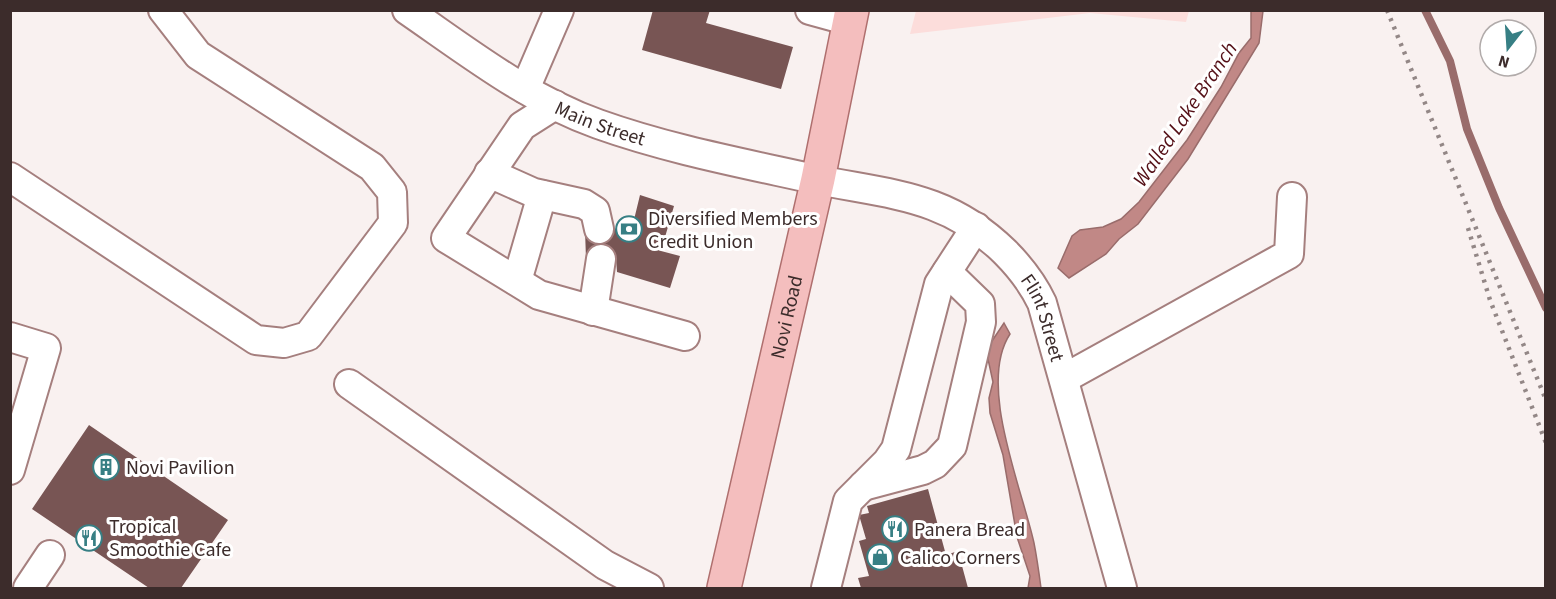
<svg xmlns="http://www.w3.org/2000/svg" width="1556" height="599" viewBox="0 0 1556 599" font-family="'Source Sans 3',sans-serif">
<style>
.green{fill:#fcdddb}
.water{fill:#c18886;stroke:#996c6b;stroke-width:1.5}
.lines{fill:none;stroke-linecap:round;stroke-linejoin:round}
.stream{stroke:#996c6b;stroke-width:8}
.building{fill:#785554}
.minor-casing{stroke:#a57f7e;stroke-width:32}
.major-casing{stroke:#af6f6e;stroke-width:36}
.minor{stroke:#fff;stroke-width:28}
.major{stroke:#f4bebe;stroke-width:33}
.rail{stroke:#938786;stroke-width:4.5;stroke-dasharray:3 6;stroke-linecap:butt}
.labels{text-anchor:middle;stroke-width:6;stroke-linejoin:round;paint-order:stroke}
.street-label{font-size:20px;fill:#3c2c2b;stroke:#fff}
.poi-label{font-size:20px;fill:#3c2c2b;stroke:#fff;text-anchor:start}
.water-label{font-size:21px;font-style:italic;fill:#540f16;stroke:#fff}
</style>
<rect width="100%" height="100%" fill="#f9f1f0"/>
<path class="green" d="M916,11v-1l273,1 -3,11 -96,-9 -180,21z"/>
<path class="water" d="M1251,11h12l-4,32 -71,116 -50,65 -19,15 -13,15 -37,24 -11,-10 14,-32 8,-6 23,-3 18,-8 18,-17 48,-62 34,-53 18,-34 12,-15z
M1004,323l6,11c-33,50 12,154 24,209 3,15 5,30 7,45h-13l2,-12 -13,-39 -14,-82 -13,-42 -1,-15 4,-16 -7,-32z"/>
<g class="lines">
<path class="stream" d="M1425,10l25,51 17,68 32,79 47,100"/>
</g>
<path class="building" d="M653,10h57l-4,13 87,24 -12,42 -139,-39z
M640,195l34,11 -13,45 19,5 -10,32 -53,-16 -1,-13h-30l-1,-29 47,-2z
M89,425l139,95 -47,68h-32l-117,-79z
M928,489l18,66 12,-4 10,37h-107l-3,-10 11,-2 -10,-35 7,-2 -7,-24 10,-2 -2,-7z"/>
<g class="lines">
<g class="minor-casing">
<g id="minor">
<path id="s1" d="M407,10c61,42 121,89 191,114 70,25 144,39 216,55 75,16 132,15 191,73 15,15 28,32 37,51l80,285"/>
<path d="M810,10l40,11"/>
<path d="M525,89l34,-79"/>
<path d="M555,105l-33,21 -76,112 93,57 146,41"/>
<path d="M489,173l45,20 50,11 11,7 4,18"/>
<path d="M10,177l246,163 28,3 24,-7 85,-113 -1,-31 -20,-25 -174,-112 -35,-45"/>
<path d="M517,281l25,-86"/>
<path d="M593,311l8,-52"/>
<path d="M10,337l36,11 -36,122"/>
<path d="M1065,378l224,-124 3,-57"/>
<path d="M349,384l256,181 44,23"/>
<path d="M863,486l60,-16 12,-6 17,-18 29,-124 -1,-18 -33,-32"/>
<path d="M28,588l22,-33"/>
<path d="M826,588l22,-87 39,-39 9,-13 43,-165 37,-57"/>
</g>
</g>
<g class="major-casing">
<g id="major">
<path id="s2" d="M724,588l94,-409 34,-169"/>
</g>
</g>
<use href="#minor" class="minor"/>
<use href="#major" class="major"/>
<path class="rail" d="M1387,10l159,390
M1468,228l22,72 56,143"/>
</g>
<defs>
<g id="bank-ring" transform="scale(1.35)"><circle r="9.5" fill="#fff" stroke="#377f84" stroke-width="1.5"/><path d="M-6-4H6V4H-6ZM0-2.3a2.3 2.3 0 1 0 0 4.6a2.3 2.3 0 1 0 0-4.6Z" fill="#377f84"/></g>
<g id="building-ring" transform="scale(1.35)"><circle r="9.5" fill="#fff" stroke="#377f84" stroke-width="1.5"/><path d="M-4-6H4V6H1V3H-1V6H-4ZM-2.5-4.3h1.7v1.8h-1.7ZM.8-4.3h1.7v1.8H.8ZM-2.5-1h1.7V.8h-1.7ZM.8-1h1.7V.8H.8Z" fill="#377f84"/></g>
<g id="restaurant-ring" transform="scale(1.35)"><circle r="9.5" fill="#fff" stroke="#377f84" stroke-width="1.5"/><path d="M-5-6h1v4h1v-4h1v4h1v-4h1v5L-1.5 .5V6h-2V.5L-5-1ZM5-6V6H3V1.5H1.5Q1.5-4 5-6Z" fill="#377f84"/></g>
<g id="shop-ring" transform="scale(1.35)"><circle r="9.5" fill="#fff" stroke="#377f84" stroke-width="1.5"/><path d="M-5-2.5h2.3a2.7 3.5 0 0 1 5.4 0H5L5.5 6h-11ZM-1.5-2.5h3a1.5 2.3 0 0 0-3 0Z" fill="#377f84"/></g>
</defs>
<g fill-rule="evenodd">
<use href="#bank-ring" x="629" y="229"/>
<use href="#building-ring" x="106" y="467"/>
<use href="#restaurant-ring" x="895" y="529"/>
<use href="#restaurant-ring" x="89" y="538"/>
<use href="#shop-ring" x="880" y="557"/>
</g>
<g class="labels">
<g class="street-label">
<text dy="7" stroke="none"><textPath href="#s1" startOffset="225">Main Street</textPath></text>
<text dy="7" stroke="none"><textPath href="#s2" startOffset="278">Novi Road</textPath></text>
<text dy="7" stroke="none"><textPath href="#s1" startOffset="732">Flint Street</textPath></text>
</g>
<g class="poi-label">
<text x="648" y="225">Diversified Members<tspan x="648" dy="23">Credit Union</tspan></text>
<text x="126" y="474">Novi Pavilion</text>
<text x="109" y="533">Tropical<tspan x="109" dy="23">Smoothie Cafe</tspan></text>
<text x="914" y="536">Panera Bread</text>
<text x="900" y="564">Calico Corners</text>
</g>
<g class="water-label">
<text transform="translate(1185 114) rotate(-56)" y="7">Walled Lake Branch</text>
</g>
</g>
<rect width="1556" height="599" fill="none" stroke="#3c2c2b" stroke-width="24"/>
<g transform="translate(1508 48) rotate(197)"><circle r="28" fill="#ffffff" stroke="#b1abaa" stroke-width="1.5"/>
<path d="M0-4.5L10 22L0 15L-10 22Z" fill="#377f84"/>
<text y="-9" font-size="16" font-weight="bold" text-anchor="middle" fill="#3c2c2b">N</text>
</g>
</svg>
